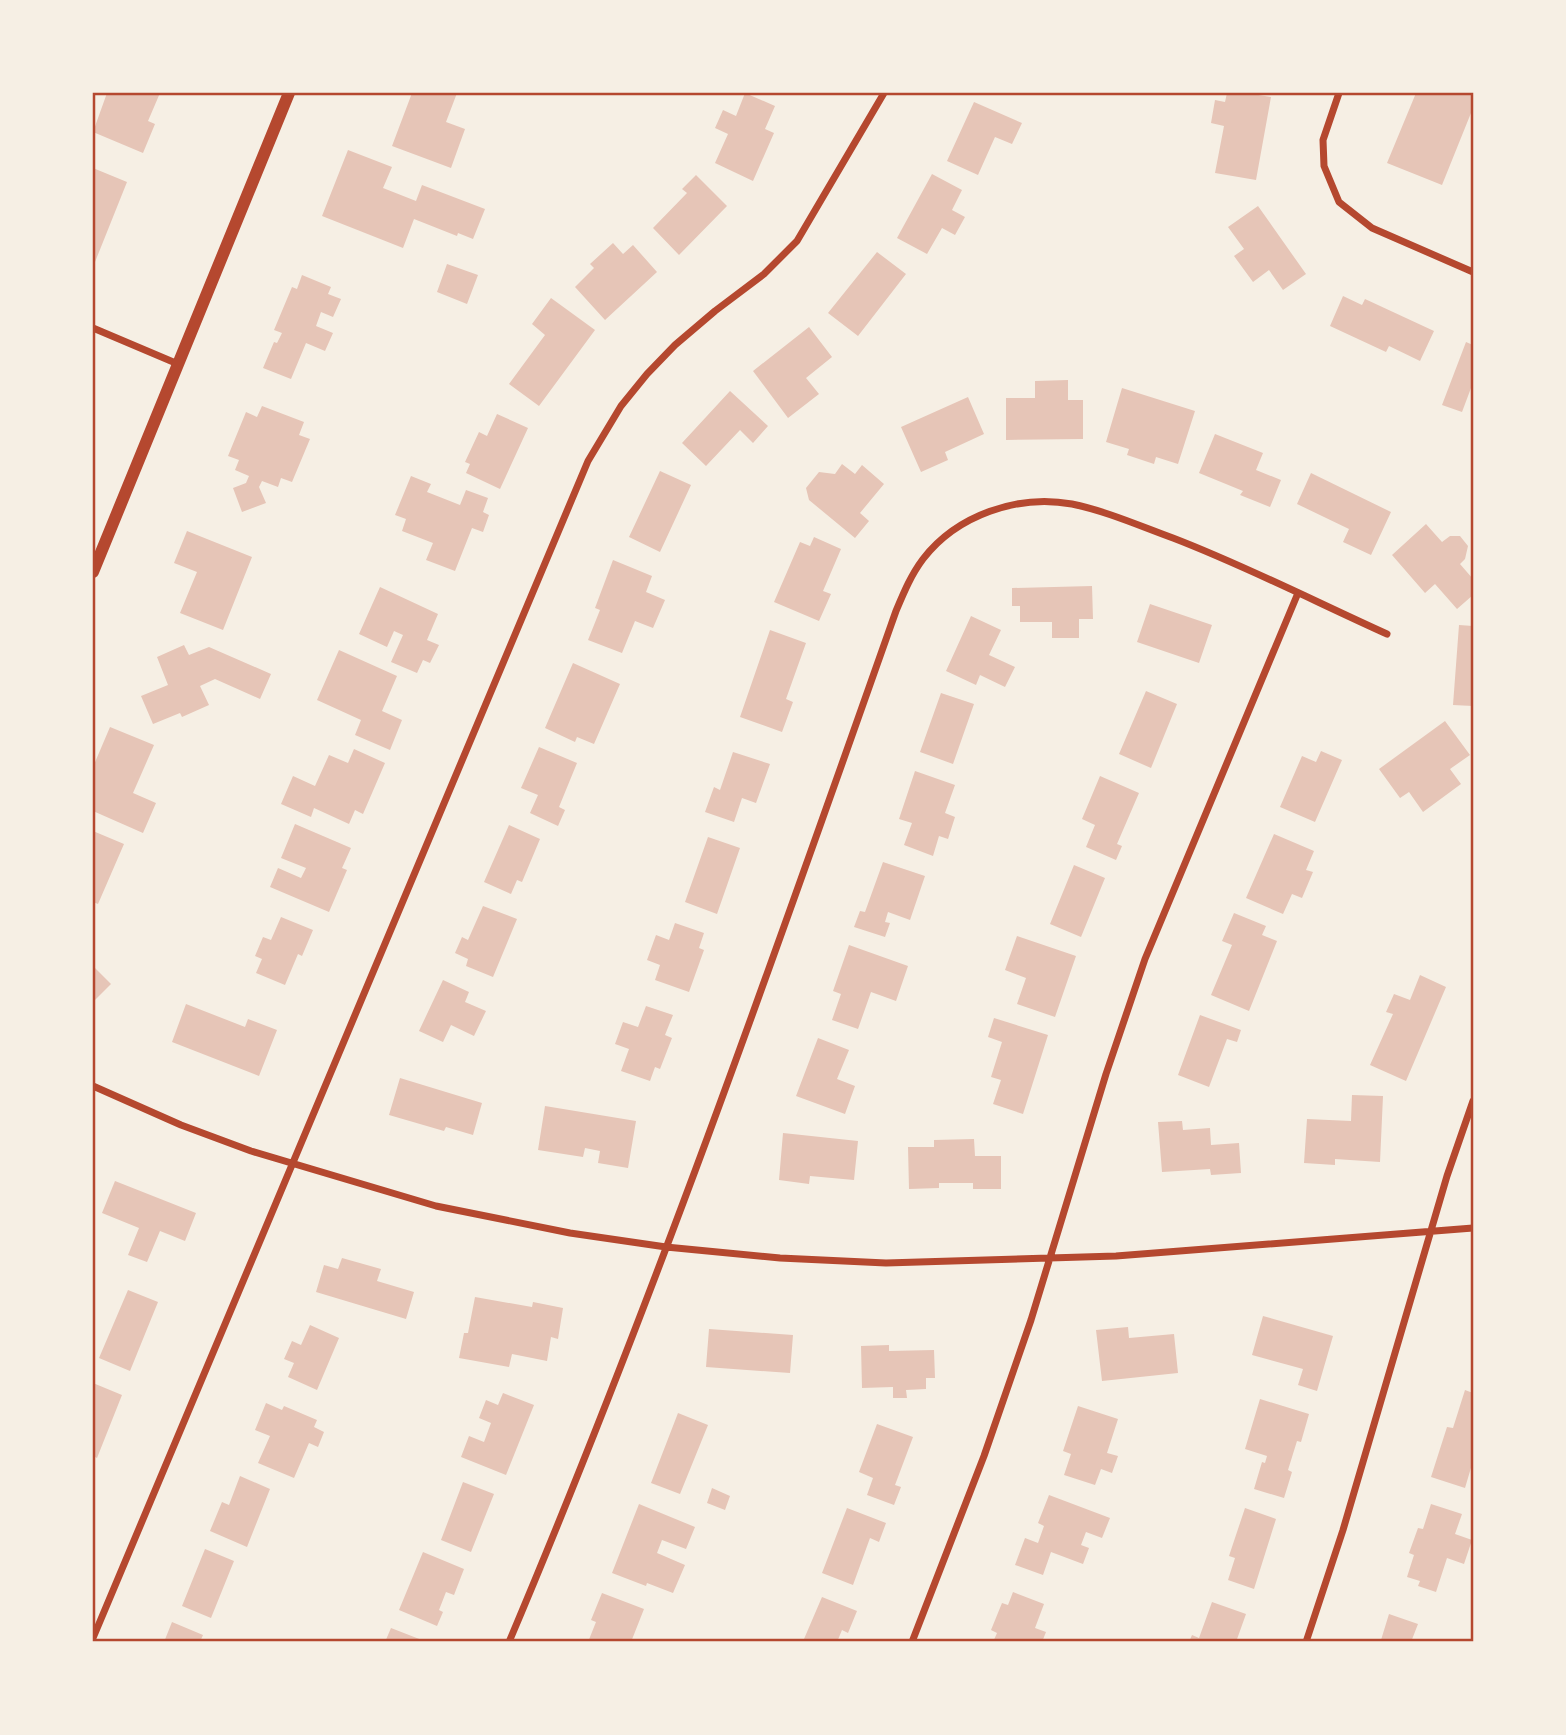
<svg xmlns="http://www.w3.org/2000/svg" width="1566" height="1735" viewBox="0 0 1566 1735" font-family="'Source Sans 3',sans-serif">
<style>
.building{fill:#e6c5b7}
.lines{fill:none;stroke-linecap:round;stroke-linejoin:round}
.minor{stroke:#b5482f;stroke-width:7}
.tertiary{stroke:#b5482f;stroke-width:12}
.neatline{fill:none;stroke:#b5482f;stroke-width:2.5}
</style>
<rect width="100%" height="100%" fill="#f6efe4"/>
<path class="building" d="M107,93h53l-12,28 7,3 -12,29 -50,-21z
M412,93h45l-11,29 19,7 -14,39 -59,-22z
M745,93l30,13 -10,23 9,4 -21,48 -38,-18 13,-29 -13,-6 8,-18 13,6z
M1227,93h19l25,4 -15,83 -41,-7 9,-47 -13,-3 4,-23 10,2z
M1416,93h57v15l-31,77 -55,-22z
M974,102l48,21 -10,21 -17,-7 -17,38 -31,-14z
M348,150l44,17 -9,21 33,13 6,-16 63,24 -12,30 -15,-6 -1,3 -43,-17 -11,29 -81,-32z
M93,168l34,14 -34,85z
M932,174l30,16 -10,20 13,7 -10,18 -13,-7 -15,26 -30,-16z
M696,175l31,31 -48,49 -26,-27 34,-35 -5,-4z
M1258,206l48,68 -23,16 -14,-20 -16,12 -19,-26 10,-7 -16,-22z
M613,243l10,11 10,-9 24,27 -52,48 -30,-33 19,-19 -4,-4z
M877,252l29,22 -48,62 -30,-23z
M447,264l31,11 -11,29 -30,-12z
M302,275l29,12 -3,7 13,5 -8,18 -12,-5 -5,14 17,7 -8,18 -19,-8 -15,36 -28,-11 11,-26 3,1 5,-10 -8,-3 18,-43 5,2z
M1343,296l19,9 3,-6 69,32 -14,30 -31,-15 -3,6 -56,-26z
M551,298l44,32 -56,76 -30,-22 36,-49 -13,-11z
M809,327l23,30 -26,21 13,16 -31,24 -35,-47z
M1466,342l7,3v44l-2,-1 -9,24 -20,-7z
M1068,380v20h15v39l-77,1v-42h29v-17z
M1122,388l73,23 -17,53 -22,-7 -2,7 -27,-9 2,-6 -23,-7z
M730,391l38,35 -15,17 -13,-13 -34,36 -24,-23z
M968,397l16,37 -39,18 3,8 -27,12 -20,-45z
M262,406l42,16 -5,13 11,4 -18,43 -11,-4 -3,9 -16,-6 -3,6 7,16 -24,9 -9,-24 13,-5 3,-7 -14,-6 4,-10 -11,-4 18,-44 11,5z
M497,414l31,14 -28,61 -34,-16 4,-9 -5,-2 14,-30 8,4z
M1215,434l48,19 -7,17 25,10 -11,27 -30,-12 3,-4 -44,-18z
M842,464l13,10 7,-9 22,19 -24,29 9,8 -14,17 -46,-38 -3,-12 13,-16 16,2z
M660,471l31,14 -31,67 -31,-15z
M1311,473l80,39 -20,43 -28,-13 6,-13 -52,-25z
M411,476l20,8 -4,8 33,13 6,-15 22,8 -5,14 6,3 -6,17 -11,-4 -17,43 -29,-11 7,-17 -31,-12 4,-12 -11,-4z
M1426,524l16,18 8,-6h10l8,10 -3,13 -5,5 13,15v16l-16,14 -22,-25 -10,9 -33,-38z
M187,531l65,26 -29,73 -43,-17 17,-41 -23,-9z
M814,537l27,12 -18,42 8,3 -12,27 -45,-19 26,-60 10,4z
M613,560l39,16 -6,16 19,8 -12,28 -18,-7 -13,32 -34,-13 12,-30 -5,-2z
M1092,586l1,33h-14v19h-27v-16h-32v-16h-8v-18z
M380,587l58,27 -11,26 12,5 -9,18 -7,-3 -6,13 -26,-11 12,-27 -9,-4 -7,16 -28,-13z
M1150,604l62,21 -13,38 -62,-21z
M971,616l30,14 -12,25 26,12 -10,20 -25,-12 -4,10 -30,-14z
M1459,625l14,1v80l-20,-1z
M770,630l36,13 -20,56 7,3 -11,30 -42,-15z
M184,645l5,10 20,-8 62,27 -11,25 -45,-20 -15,7 9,19 -27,12 -2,-4 -27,11 -12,-28 27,-11 -11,-28z
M339,650l58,26 -15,35 20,9 -12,30 -35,-15 6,-15 -44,-20z
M573,663l47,21 -26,60 -17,-7 -2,5 -30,-14z
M1146,691l31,13 -26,64 -32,-14z
M941,693l33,11 -21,60 -33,-12z
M1445,721l25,34 -20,14 11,15 -38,28 -14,-20 -9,6 -21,-29z
M110,727l44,18 -21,48 23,10 -13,30 -50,-22v-44z
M539,747l38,16 -18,44 6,3 -7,16 -28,-13 8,-18 -17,-7z
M354,749l31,14 -22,51 -8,-4 -6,14 -35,-16 -3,9 -30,-13 12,-28 22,10 14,-31 19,8z
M1321,751l21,9 -27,62 -35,-15 22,-51 14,6z
M733,752l37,12 -14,39 -14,-5 -8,24 -29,-10 9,-25 6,3z
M915,771l40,14 -10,28 10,4 -7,22 -9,-3 -6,20 -29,-11 8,-22 -13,-4z
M1100,776l39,17 -22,51 5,2 -6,14 -30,-13 9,-22 -13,-6z
M295,824l56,24 -9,20 5,2 -18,42 -59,-25 8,-19 23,10 5,-10 -25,-10z
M509,825l31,14 -18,43 -5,-2 -6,14 -27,-12z
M93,831l31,13 -26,60 -5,-2z
M1274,834l40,17 -8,19 7,2 -11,26 -10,-4 -9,20 -37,-16z
M708,837l32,11 -23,66 -32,-12z
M883,862l42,14 -15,44 -22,-8 -3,10 5,1 -5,14 -31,-10 6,-16 5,1z
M1074,865l31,13 -24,59 -31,-13z
M483,906l34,13 -24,58 -27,-11 2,-7 -13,-6 7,-16 6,3z
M1234,913l32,13 -4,9 15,6 -28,70 -38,-16 21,-50 -10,-4z
M281,917l32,13 -11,26 -4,-2 -13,31 -29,-12 6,-14 -7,-3 8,-19 8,3z
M675,923l29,10 -5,15 5,2 -15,42 -34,-12 5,-15 -13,-5 9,-25 13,5z
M1017,936l59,20 -21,61 -38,-13 9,-26 -21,-8z
M849,945l59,21 -12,35 -25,-9 -13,37 -26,-9 9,-26 -8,-3z
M93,966l18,18 -18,18z
M1420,975l26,12 -40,94 -36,-16 23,-51 -7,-2 8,-18 16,6z
M443,980l26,12 -4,10 21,9 -12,25 -23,-11 -8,17 -24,-11z
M186,1004l59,23 3,-8 29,11 -18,46 -87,-34z
M646,1006l27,9 -8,20 7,3 -12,31 -5,-2 -5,14 -29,-10 8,-22 -14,-5 8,-22 15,5z
M1200,1015l41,15 -4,12 -10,-3 -18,48 -31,-12z
M994,1018l54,17 -25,79 -30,-10 8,-24 -10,-3 11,-35 -14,-5z
M818,1038l31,12 -12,29 18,7 -10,28 -49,-18z
M400,1078l82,25 -9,32 -27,-8 -2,4 -55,-16z
M1352,1095l31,1 -3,66 -45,-3v6l-31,-2 3,-44 44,2z
M545,1106l91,15 -8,47 -30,-5 2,-12 -15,-3 -2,9 -45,-7z
M1182,1121l1,9 27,-2 1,17 28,-2 2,30 -30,2 -1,-6 -48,3 -4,-50z
M783,1133l75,8 -4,39 -44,-4 -1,8 -30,-4z
M974,1139l1,17h26v33h-28v-6h-34v5l-30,1 -1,-42h26v-7z
M115,1181l81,32 -11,28 -25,-10 -13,31 -19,-7 11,-27 -37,-15z
M342,1258l39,11 -4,12 37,11 -8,27 -90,-27 8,-27 14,4z
M128,1290l30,12 -28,69 -31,-13z
M475,1297l57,10 1,-5 30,6 -5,31 -7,-2 -4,24 -35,-7 -3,13 -50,-9 5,-25h4z
M1263,1316l70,20 -16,55 -19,-6 5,-16 -51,-14z
M310,1325l29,13 -22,52 -29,-13 6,-14 -10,-4 8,-18 9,4z
M1128,1327l1,11 45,-4 4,39 -76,8 -6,-51z
M709,1329l84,6 -3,38 -84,-6z
M889,1345v6l45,-1 1,28h-9v11l-20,1 1,8h-14v-11l-31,1 -1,-42z
M93,1383l29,12 -25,63 -4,-2z
M1465,1390l8,3v68l-8,27 -34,-11 16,-50 6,1z
M503,1393l31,12 -28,70 -45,-18 8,-21 15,6 7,-19 -12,-5 7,-18 12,5z
M1260,1399l49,15 -8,28 -4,-1 -9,29 4,2 -8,26 -30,-9 8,-27 3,1 2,-7 -22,-7z
M266,1403l16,7 2,-4 33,14 -3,7 10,5 -6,15 -9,-4 -15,35 -36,-15 12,-27 -15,-6z
M1078,1406l40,13 -11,34 11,3 -6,17 -11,-4 -6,16 -31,-10 7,-21 -8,-3z
M678,1413l30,12 -28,69 -29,-11z
M877,1424l36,13 -18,48 6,2 -7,18 -27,-10 6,-17 -14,-6z
M240,1476l30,13 -23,58 -37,-16 12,-29 7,3z
M463,1482l31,12 -23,58 -30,-12z
M712,1488l18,8 -5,14 -18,-7z
M1049,1495l61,23 -8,20 -16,-6 -5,13 8,3 -6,16 -32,-12 -8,23 -28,-10 10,-27 13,5 6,-17 -6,-3z
M639,1504l56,23 -9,22 -24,-9 -5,13 28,12 -12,28 -26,-10 -1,3 -34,-13z
M1431,1504l31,10 -7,20 17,6 -8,24 -17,-6 -11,34 -18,-6 2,-5 -13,-4 7,-22 -5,-2 9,-25 5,1z
M847,1508l39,15 -7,19 -9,-4 -17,47 -31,-12z
M1245,1508l31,11 -22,70 -26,-9 7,-22 -6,-2z
M205,1549l29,12 -23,57 -29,-12z
M423,1552l41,17 -10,26 -8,-3 -7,18 4,2 -6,14 -38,-16z
M1013,1592l31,12 -9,24 11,4 -4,10h-49l4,-9 -6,-3 11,-27 6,2z
M602,1593l42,16 -13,33h-43l8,-20 -5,-2z
M822,1597l35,14 -9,22 -6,-3 -5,12h-26l-7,-3z
M1212,1602l34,12 -10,28h-47l3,-7 7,3z
M1389,1614l29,10 -7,18h-23l-7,-2z
M172,1622l31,13 -3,7h-36z
M391,1628l36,14h-42z"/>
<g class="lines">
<path class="minor" d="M1339,93l-16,47 1,26 15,36 33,26 101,44
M93,328l85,36
M93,1086l88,39 70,26 185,55 134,27 96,14 114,11 106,5 230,-7 357,-28
M93,1638l495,-1177 33,-55 26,-32 28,-29 40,-34 49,-37 33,-33 87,-148
M509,1642c143,-338 265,-685 387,-1031 8,-19 15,-36 27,-52 34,-44 95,-65 149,-55 34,7 68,22 101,34 73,28 143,64 214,96
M912,1642l72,-186 47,-136 75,-246 39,-115 153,-366
M1306,1642l37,-112 104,-354 26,-75"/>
<path class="tertiary" d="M93,572l196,-479"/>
</g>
<rect width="1566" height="1735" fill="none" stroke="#f6efe4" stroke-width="189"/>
<rect x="94" y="94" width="1378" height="1546" class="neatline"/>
</svg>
